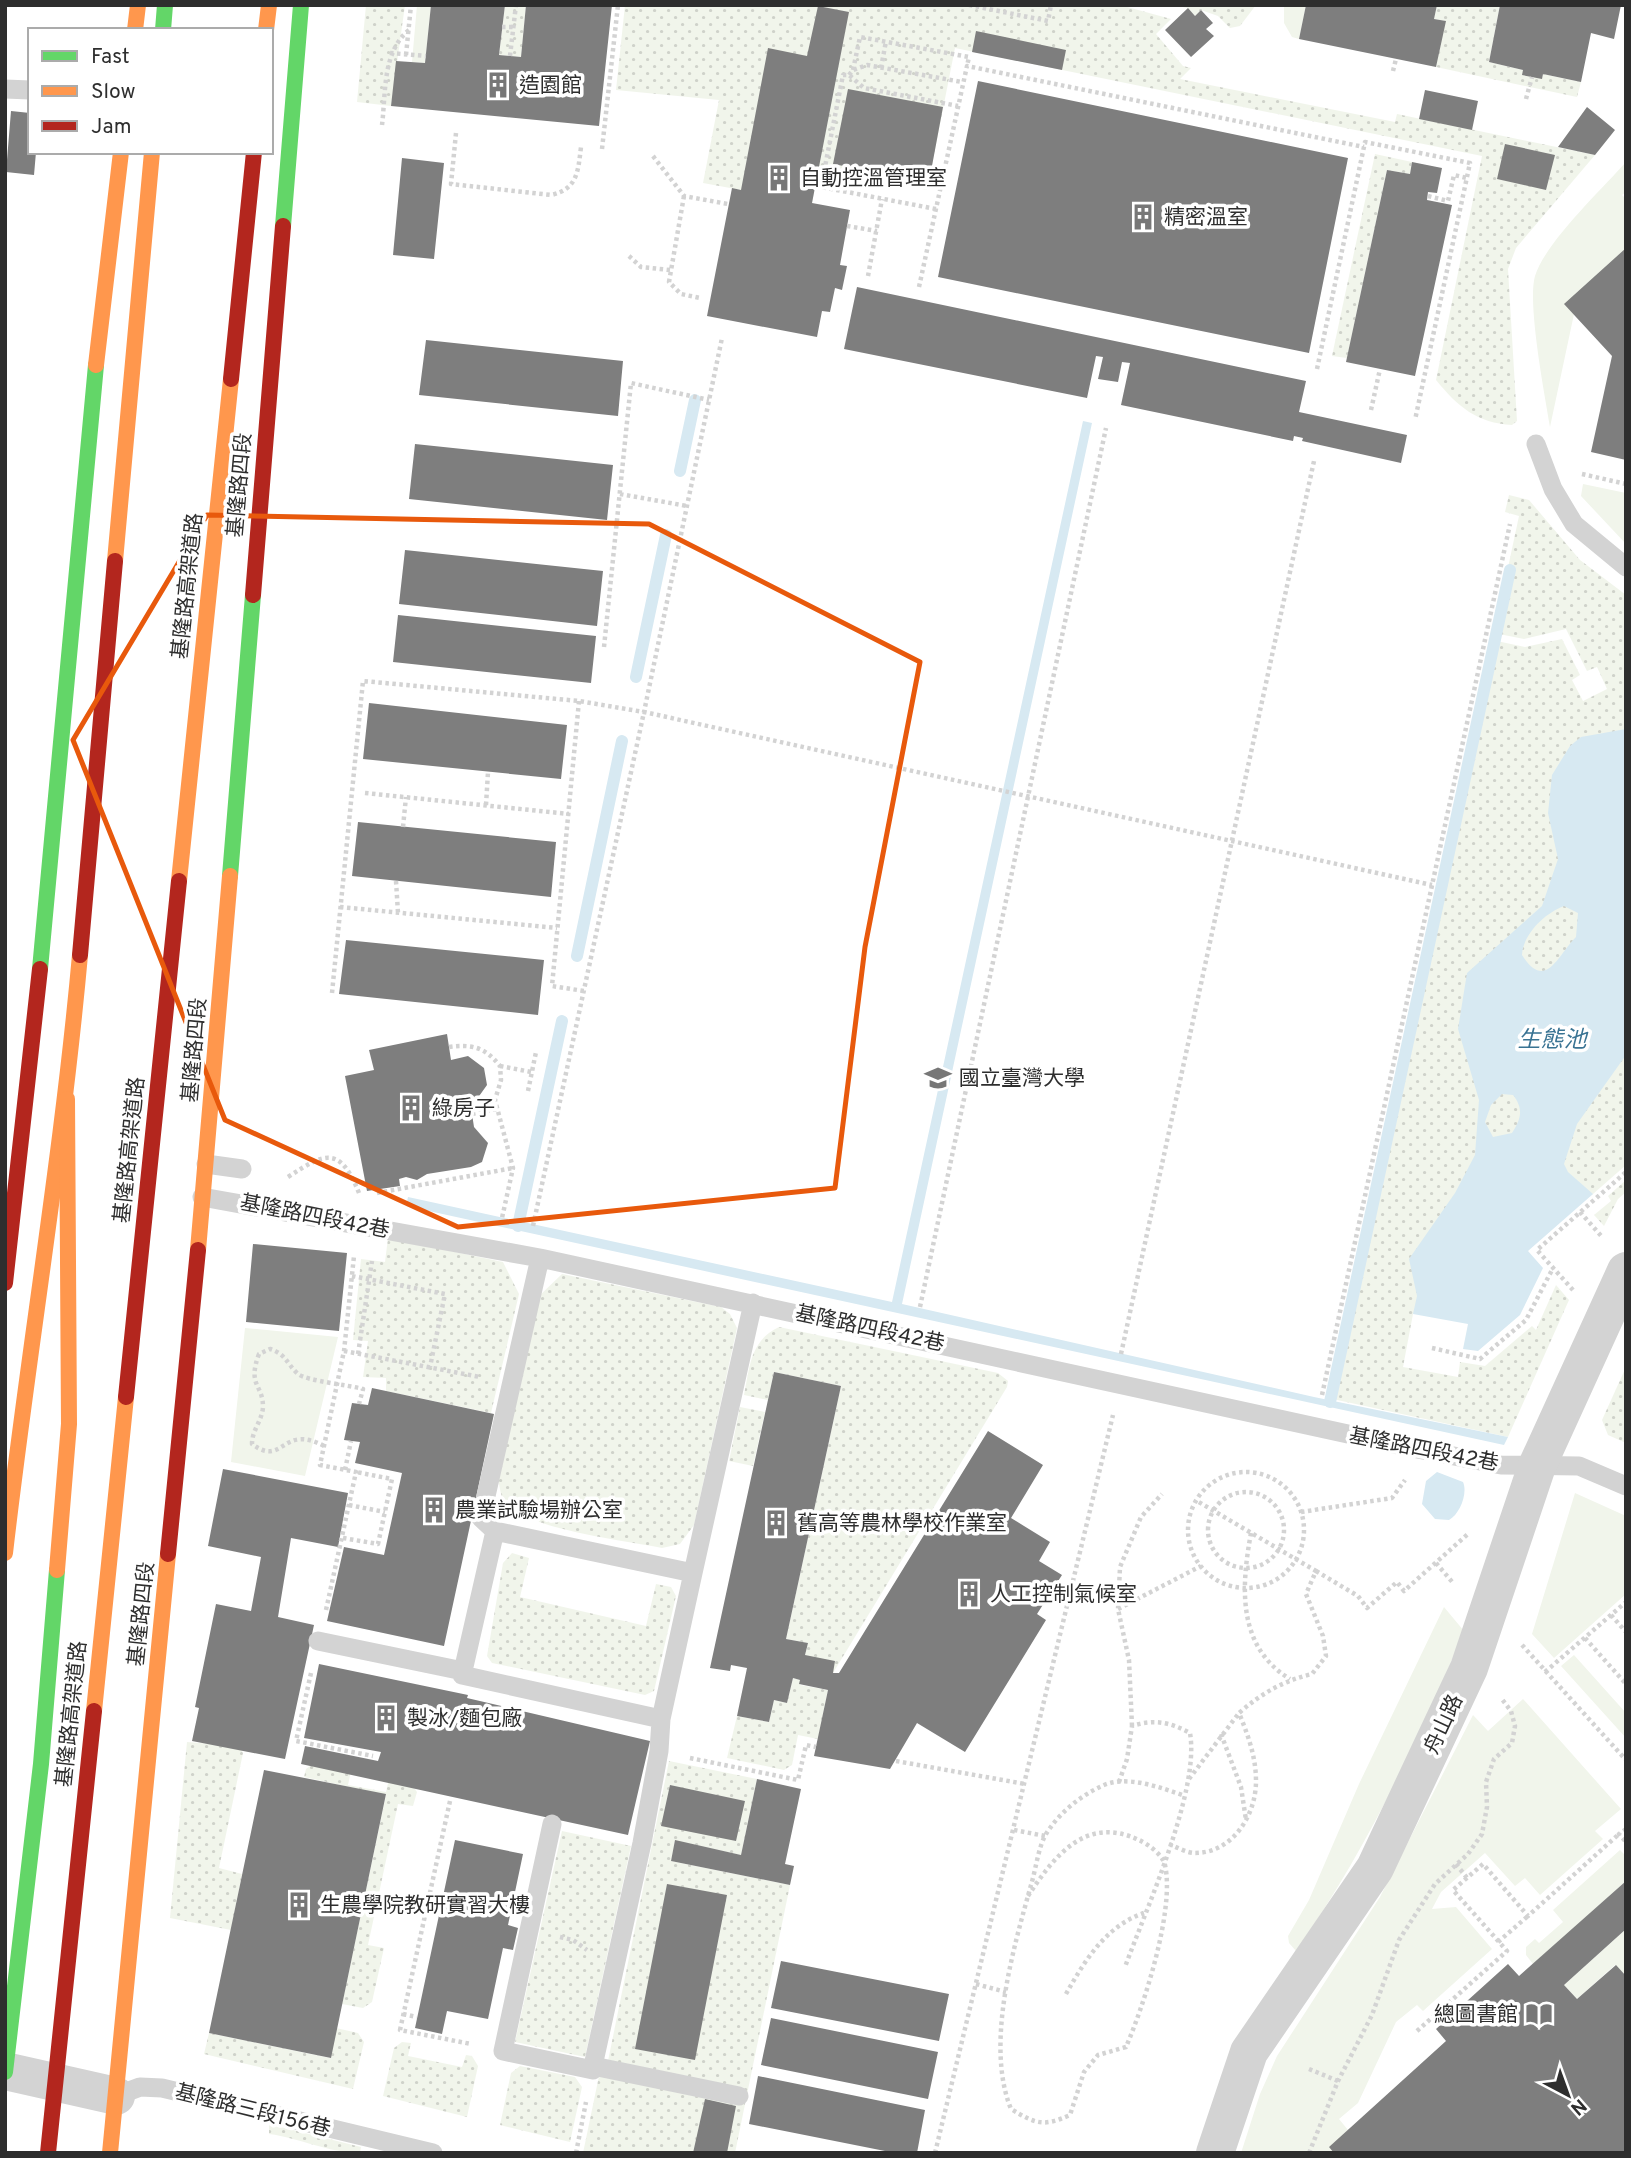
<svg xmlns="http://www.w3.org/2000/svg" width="1631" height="2158" viewBox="0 0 1631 2158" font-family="Overpass,'Noto Sans TC',sans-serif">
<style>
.grass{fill:url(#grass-dots)}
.garden{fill:#f1f5eb}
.water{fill:#d7e9f2;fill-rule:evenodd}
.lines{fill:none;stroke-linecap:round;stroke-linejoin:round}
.stream{stroke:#d7e9f2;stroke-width:12}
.building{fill:#7e7e7e}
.path{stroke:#d3d3d3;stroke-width:4.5;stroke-dasharray:3.5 3.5;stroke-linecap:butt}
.lane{stroke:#d3d3d3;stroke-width:19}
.street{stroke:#d3d3d3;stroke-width:38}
.fast{stroke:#63d668;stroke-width:16}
.slow{stroke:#ff974d;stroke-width:16}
.jam{stroke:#b3261e;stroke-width:16}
.fast-bridge{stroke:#63d668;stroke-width:16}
.slow-bridge{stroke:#ff974d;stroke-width:16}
.jam-bridge{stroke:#b3261e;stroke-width:16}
.marked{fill:none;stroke:#e8590c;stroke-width:5;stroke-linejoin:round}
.labels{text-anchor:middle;stroke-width:7;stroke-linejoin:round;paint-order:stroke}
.poi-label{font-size:21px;fill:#2e2e2e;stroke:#fff;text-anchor:start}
.street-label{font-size:21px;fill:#2e2e2e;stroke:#fff}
.water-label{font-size:23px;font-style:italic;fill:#397393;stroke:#fff}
</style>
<defs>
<pattern id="grass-dots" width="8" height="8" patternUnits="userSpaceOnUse" patternTransform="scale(1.75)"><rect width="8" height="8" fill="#f1f5eb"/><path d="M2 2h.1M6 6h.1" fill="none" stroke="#cfd2ca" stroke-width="1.8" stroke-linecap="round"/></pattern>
</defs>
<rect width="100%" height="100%" fill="#fff"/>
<path class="grass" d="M366,5h39l-14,101 -34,-4z
M505,5h21l-5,52 -22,-2z
M625,5h495l51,14 -15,15 27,32 8,2 -11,11 215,43 2,-8 198,41 -79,93 -8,21 9,152 -5,4c-35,-2 -54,-18 -76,-45l46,-224 -527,-108 -28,142 -109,-21 -6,34 -109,-20 16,-83 -103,-10z
M1172,5h84l-16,21 -10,2 -12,-12 -17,-6 -6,6 -7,-8z
M1437,5h63l-11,57 34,8 19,8 1,-4 38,8 -4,15 -141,-30 9,-46 -11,-2z
M1375,154l37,8 -2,12 -23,-4 -40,188 -15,-2z
M1509,495l20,5 51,60 46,35v570l-33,29 -180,120 -10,53 55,10 2,-15 25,4 47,-40 4,4 20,-45 13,15 -61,137 -180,-39 164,-758 33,7 37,-8 18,36 -8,5 11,21 24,-12 -10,-22 -10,4 -21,-42 -42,10 -30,-6 25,-117 -14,-4z
M1626,1180v12l-8,7 -14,27 -10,-11 17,-14 -3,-5z
M388,1238l115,24 16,32 -28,119 -105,-22v-13l-23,-1 5,-36 -15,-1 8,-81 24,3z
M562,1274l159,33 9,7 7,14 -43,197 -14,19 -18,4c-34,-7 -135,-19 -156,-44 -6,-7 -6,-17 -8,-26l40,-181z
M779,1327l219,46 10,8 -1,6 -174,286 -28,-18 3,-12 -22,-4 55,-253 -67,-14 -6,28 -24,-5c6,-29 6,-54 35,-68z
M1626,1367v76l-18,-8 -6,-15z
M740,1407l25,5 -12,54 -24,-5z
M512,1553l17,5 -9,39 126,29 10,-42 15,3 5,9 -22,95 -9,4 -153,-32 -5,-7 16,-93z
M793,1678l7,2v5l28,5 -10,49 -20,-4 -6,30 -8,5 -57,-12 10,-42 32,6 5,-22 13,3z
M187,1742l52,4 4,7 -24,115 23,6 -11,56 -61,-12z
M669,1761l88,18 -16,76 -66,-14 -4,20 119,24 -55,268h-152l16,-77 9,-15z
M314,1763l37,8 -3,14 38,7 3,-13 22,5 6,8 -4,14 -15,-2 -30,141 16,3 -12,54 -9,6 -21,-4 44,-209 -82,-18 2,-8z
M562,1831l69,15 -46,211 -70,-15z
M336,2028l22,5 6,9 -11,47 -149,-35 5,-21 121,25z
M402,2042l9,1 -3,13 54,11 4,-12 6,1 6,10 -11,51 -84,-21 11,-48z
M520,2066l55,11 7,10 -12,55 -70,-17 11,-52z
M269,2124l92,23 -1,6c-31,0 -60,-15 -91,-19z"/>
<path class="garden" d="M417,5h14l-6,58 -13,-1z
M1284,5h22l-7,34 -7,-2 -8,-14z
M1626,162v30l-4,3 4,4v49l-52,66 -24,113c-5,-31 -23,-124 -15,-151 10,-33 67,-87 91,-114z
M1583,484l43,9v51l-45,-48z
M245,1328l93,9 -33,139 -74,-14z
M1575,1493l51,23v78l-72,64 -22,-24z
M1444,1607l20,24c-46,111 -99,221 -168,320l-7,-8 -1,-7 21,-36 50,-116z
M1574,1655l52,58v25l-65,-72z
M1523,1699l98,110 -26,22 8,8 -63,56 -15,-17 -10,8 -30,-33 -44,39 -9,17 24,-2 36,42 -69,62 -6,-6 -21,17 -38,81 -19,16 9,11 -18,17 4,6h-93l19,-59 17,-38 103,-159 93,-182 15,16z
M1620,1850l6,6v25l-93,83 -7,-9v-8l9,-8 4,4 24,-21 -10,-12z
M1626,1929v47l-11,-11 -38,34 -13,-14z"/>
<path class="water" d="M1083,421l9,2 -190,881 412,93 194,40 -4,8 -1098,-239 2,-9 484,105z
M1626,729v326l-49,69 -13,40 4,8 25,22 -65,57 15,17 -23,47 -42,36 -15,-2 5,-25 -55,-10 4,-18 -8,-37 46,-66 20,-38 4,-55 -21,-71 9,-56 75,-67 16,-47 -10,-46 4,-38 18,-29 11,-9zM1564,906l14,7 -2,24c-17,16 -30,56 -54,18 1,-21 23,-42 42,-49zM1502,1094l11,1c11,14 8,24 -1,38l-19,4 -8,-15 6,-17z
M1437,1472l26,10c5,11 -3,32 -14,38l-14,-1 -13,-15 4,-23z"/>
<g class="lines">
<path class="stream" d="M680,471l15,-71
M636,677l30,-142
M577,956l45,-215
M518,1226l44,-205
M1330,1402l180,-832"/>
</g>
<path class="building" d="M431,5h74l-6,50 22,2 5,-52h86l-13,121 -208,-20 5,-45 29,2z
M1306,5h131l-3,14 12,2 -10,46 -137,-28z
M1500,5h121l-7,34 -23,-6 -10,49 -38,-8 -1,5 -20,-4 1,-5 -34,-8z
M818,6l31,6 -37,191 38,7 -10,55 7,1 -5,24 -7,-2 -5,24 -8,-1 -5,26 -110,-21 25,-128 9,2 27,-142 39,8z
M1188,8l7,8 6,-6 12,13 -7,6 8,7 -23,21 -26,-27z
M976,31l90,19 -4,20 -90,-18z
M978,81l370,77 -39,195 -371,-76z
M848,89l95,18 -14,75 -96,-18z
M1425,90l53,11 -6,29 -53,-11z
M1587,107l28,23 -20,25 -37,-8z
M11,111l19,2v39h6l-2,23 -28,-3z
M1505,144l50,11 -9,35 -49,-11z
M402,158l42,5 -10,96 -41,-4z
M1412,162l30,6 -5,25 -9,-1 -1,8 25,5 -37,171 -69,-14 41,-192 23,4z
M1626,248v212l-35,-8 21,-96 -48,-52z
M857,287l449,94 -7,31 108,23 -6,28 -99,-22 1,-3 -9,-2 -1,5 -172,-36 9,-42 -8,-1 -4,20 -20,-3 5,-22 -7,-1 -9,42 -243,-49z
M426,340l197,21 -5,55 -199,-21z
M415,444l198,21 -6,55 -198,-21z
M405,550l198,21 -6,55 -198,-22z
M398,615l198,21 -5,47 -198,-21z
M369,703l198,22 -6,54 -198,-20z
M358,822l198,20 -5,55 -199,-21z
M346,940l198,20 -6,55 -199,-21z
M447,1034l4,26 17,-4 16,12 3,17 -10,14 -7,2 4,26 14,16 -6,19 -11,5 -44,7 -10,6 -11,-3 -7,2 1,7 -33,5 -22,-115 29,-6 -5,-20z
M253,1244l94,9 -8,78 -93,-9z
M774,1372l67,14 -55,253 22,4 -3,12 30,6 -2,12h6l149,-242 55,34 -32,53 39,24 -11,19 23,14 -25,39 9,6 -81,132 -48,-29 -27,46 -76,-13 14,-66 -29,-6 1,-4 -7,-2 -6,25 -13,-3 -5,22 -32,-6 10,-48 -16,-3 -1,6 -20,-3z
M372,1388l122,26 -50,232 -117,-25 17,-74 40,8 18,-82 -47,-10 5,-21 -16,-2 8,-37 16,2z
M223,1469l125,24 -10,54 -47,-9 -13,79 36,8 -29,134 -93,-18 7,-33 -4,-1 21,-103 35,7 10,-54 -53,-11z
M319,1664l149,31 -1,3 183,43 -22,94 -327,-71 4,-18 73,15 3,-9 -77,-14z
M264,1770l122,24 -55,264 -122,-25z
M757,1779l44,10 -16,75 9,2 -4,19 -119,-24 4,-21 66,15z
M670,1785l75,16 -9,40 -75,-15z
M455,1840l68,14 -15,71 10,3 -5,22 -10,-2 -15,71 -41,-8 -5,23 -27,-6z
M1626,1881v48l-62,56 13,14 39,-34 10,11v177h-292l-5,-6 117,-106 -10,-12 72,-65 11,12z
M667,1884l60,11 -32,165 -60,-11z
M781,1961l168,33 -10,47 -168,-33z
M771,2018l167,34 -10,47 -167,-34z
M758,2076l167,34 -8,43h-22l-146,-29z
M705,2099l31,7 -9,47h-34z"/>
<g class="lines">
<path class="path" d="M969,5l79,16 3,-16
M502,27h11
M390,53l36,3
M406,55l5,-50
M510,56l6,-51
M881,68l5,-27
M853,70l7,-33 109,20 -2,9
M1393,71l3,-12
M849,75l4,-5 14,-5 95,17
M1526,99l6,-22
M382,125c4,-32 0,-73 27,-95
M456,133l-5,51 100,11c27,-6 27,-24 30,-48
M602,149l16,-144
M653,156l31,40 44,8
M684,196l-15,86 12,12 19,4
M1428,196l20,5 6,-26 13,3
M936,209l-115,-22 22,-112h6l15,13 94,18
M847,226l30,5
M629,256l12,11 29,3
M868,276l14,-77
M919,287l48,-221 397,81
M1317,369l48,-227 105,21 -55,257
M1371,410l9,-41
M1582,474l44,10
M620,494l67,12
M604,647l27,-264 78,17
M579,701l-27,285 32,5
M365,793l204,21
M486,805l2,-33
M403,827l3,-30
M396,881l2,32
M340,907l217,21
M332,993l31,-312 216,20 65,11 78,-374
M449,1047c23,-3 36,0 51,19l1,14 -6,20 18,68 -11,50
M500,1066l31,6
M528,1091l8,-39
M472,1114l25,-5
M288,1177c38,-25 52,-31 71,16
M377,1193l136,-25
M1580,1212l23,26
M533,1226l111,-514 788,173
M352,1276l93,18 -15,73
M1573,1290l-36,-40 89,-78
M920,1307l186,-879
M1432,1348l48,11 46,-39 27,-52
M344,1351l136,26
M358,1354l14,-93
M1121,1354l193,-893
M1322,1395l188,-871
M324,1446c-43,-23 -40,22 -72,-2 0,-14 10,-23 11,-37 0,-23 -16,-21 -4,-53l11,-5c16,5 17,15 28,25 9,7 51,11 65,15l-4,15
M345,1470l6,-29
M1188 1530a58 58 0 1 1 116 0a58 58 0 1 1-116 0Z
M1208 1530a38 38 0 1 1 76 0a38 38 0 1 1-76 0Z
M349,1505l36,7
M1301,1512l91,-14 13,-18
M1251,1533c-10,54 -14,114 39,146
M343,1538l35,6 14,-65 -36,-7
M1436,1563l18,21
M1316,1571l42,25 9,12 30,-26 7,9 65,-58
M1118,1609l83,-43
M326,1610l30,-138 -36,-7 24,-114 10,-95
M1611,1615l15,17
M1585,1638l41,46
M1522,1645l104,115
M1545,1672l81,-70
M311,1673l-15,68 77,15
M1132,1726l-3,-66 -11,-51 2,-42 21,-50 21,-23
M1221,1734l20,53 5,33
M690,1758l108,22 8,-35 10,2
M896,1761l129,23
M1189,1779l50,-66
M1119,1782l8,-23 5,-33c22,-7 38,-4 58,7 10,58 -44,176 -65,234
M450,1801l-50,229 71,14
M1626,1829l-7,5 7,8
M1014,1830l31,6
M1169,1844c7,3 18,9 26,9 37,0 61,-37 61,-72 0,-24 -8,-46 -17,-68 23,-20 44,-32 73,-39l14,-18 -3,-20 -17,-42 10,-23 -119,-70
M1456,1864l11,14
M1028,1896c27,-41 58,-81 111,-56 9,4 24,15 26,25 10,45 -21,140 -39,182l-28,8 -14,17 -14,43c-27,12 -34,9 -59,-6 -26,-64 2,-159 20,-224 5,-16 7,-37 15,-51 13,-21 34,-38 56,-48 24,-12 60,2 83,10
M560,1937l13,3 14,10
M1498,1942l30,-26
M976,1984l30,8
M1066,1994c19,-34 40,-68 78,-81
M403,2014l14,3
M1417,2031l90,-80 -54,-61 30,-26 45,52 91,-82
M1309,2069l29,12
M576,2153l10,-51
M935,2153l178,-738
M1309,2153l29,-72 34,-66 27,-75 36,-56 33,-30 14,-20 5,-27 -1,-25 8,-23 18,-16 3,-17 -4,-15 -10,-13"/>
<path class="lane" d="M5,89l25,1
M1536,444l17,45 21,35 52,43
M206,1164l36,5
M202,1197l338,61 872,190 89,17 78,1 47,20
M540,1258l-59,260 14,13 198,42 60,-270
M693,1573l-32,146 -2,32 -17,92 -49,223 146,30
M318,1641l145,30 -1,4 199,44
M463,1671l32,-140
M552,1824l-49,227 90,19v-4
M116,2096l24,-9 22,1 271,65"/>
<path class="street" d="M5,2071l111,25
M1215,2153l34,-101 126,-184 94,-200 68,-202 89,-195"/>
<path class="fast" d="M163,30l2,-25
M283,226l18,-221
M230,876l23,-281
M40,969l56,-604"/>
<path class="slow" d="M135,30l3,-25
M266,30l3,-25
M96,365l25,-213
M115,561l37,-409
M198,1250l32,-374
M5,1553c23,-200 57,-398 75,-598
M110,2153l58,-599"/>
<path class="jam" d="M253,595l30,-369
M80,955l35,-394
M5,1283l35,-314
M168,1554l30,-304"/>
<path class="fast-bridge" d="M5,2072l36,-308 16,-194"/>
<path class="slow-bridge" d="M179,881l52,-502
M57,1570l12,-146 -2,-325
M94,1711l32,-314"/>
<path class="jam-bridge" d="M231,379l23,-227
M126,1397l53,-516
M48,2153l46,-442"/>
</g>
<path class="marked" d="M207,515l442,9 271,138 -55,285 -30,241 -377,39 -233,-107 -152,-380z"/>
<defs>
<g id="building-bare" transform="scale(2.1)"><path d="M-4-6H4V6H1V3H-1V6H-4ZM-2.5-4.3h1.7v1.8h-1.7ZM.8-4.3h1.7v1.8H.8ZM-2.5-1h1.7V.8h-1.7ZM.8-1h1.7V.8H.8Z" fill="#777" stroke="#fff" stroke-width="2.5" paint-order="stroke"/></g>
<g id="university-bare" transform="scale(2.1)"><path d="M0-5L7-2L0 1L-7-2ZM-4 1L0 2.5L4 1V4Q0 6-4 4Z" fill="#777" stroke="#fff" stroke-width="2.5" paint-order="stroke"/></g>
<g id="library-bare" transform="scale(2.1)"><path d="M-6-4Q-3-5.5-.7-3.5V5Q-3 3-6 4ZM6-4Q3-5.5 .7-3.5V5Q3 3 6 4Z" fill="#777" stroke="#fff" stroke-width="2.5" paint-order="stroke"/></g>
</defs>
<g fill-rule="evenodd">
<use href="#building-bare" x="498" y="85"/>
<use href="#building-bare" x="779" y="178"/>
<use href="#building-bare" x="1143" y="217"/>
<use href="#university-bare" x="938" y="1078"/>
<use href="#building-bare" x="411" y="1108"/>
<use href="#building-bare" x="434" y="1510"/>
<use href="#building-bare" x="776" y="1523"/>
<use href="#building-bare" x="969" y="1594"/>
<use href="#building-bare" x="386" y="1718"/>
<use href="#building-bare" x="299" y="1905"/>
<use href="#library-bare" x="1539" y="2014"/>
</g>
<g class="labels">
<g class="poi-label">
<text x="519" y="92">造園館</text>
<text x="800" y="185">自動控溫管理室</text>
<text x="1164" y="224">精密溫室</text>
<text x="959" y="1085">國立臺灣大學</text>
<text x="432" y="1115">綠房子</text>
<text x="455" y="1517">農業試驗場辦公室</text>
<text x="797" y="1530">舊高等農林學校作業室</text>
<text x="990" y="1601">人工控制氣候室</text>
<text x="407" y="1725">製冰/麵包廠</text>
<text x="320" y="1912">生農學院教研實習大樓</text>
<text x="1518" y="2021" text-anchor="end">總圖書館</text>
</g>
<g class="street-label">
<text transform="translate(239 485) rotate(-85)" y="7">基隆路四段</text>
<text transform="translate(187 586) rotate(-84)" y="7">基隆路高架道路</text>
<text transform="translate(194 1050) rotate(-85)" y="7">基隆路四段</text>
<text transform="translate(129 1150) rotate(-84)" y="7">基隆路高架道路</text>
<text transform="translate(315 1216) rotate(11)" y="7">基隆路四段42巷</text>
<text transform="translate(870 1328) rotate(12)" y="7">基隆路四段42巷</text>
<text transform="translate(1424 1449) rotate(11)" y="7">基隆路四段42巷</text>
<text transform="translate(141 1614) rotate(-84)" y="7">基隆路四段</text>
<text transform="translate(71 1714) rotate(-84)" y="7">基隆路高架道路</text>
<text transform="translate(1443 1724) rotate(-65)" y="7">舟山路</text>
<text transform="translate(253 2110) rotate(14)" y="7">基隆路三段156巷</text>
</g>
<g class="water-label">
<text x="1552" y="1047">生態池</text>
</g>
</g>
<rect width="1631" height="2158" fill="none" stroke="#2e2e2e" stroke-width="14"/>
<rect x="28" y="28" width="245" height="126" fill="#ffffff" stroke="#ababab" stroke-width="2"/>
<rect x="42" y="51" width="35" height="10" fill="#63d668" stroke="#ababab" stroke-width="2"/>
<text x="91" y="63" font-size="21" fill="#2e2e2e">Fast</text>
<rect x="42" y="86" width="35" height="10" fill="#ff974d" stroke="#ababab" stroke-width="2"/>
<text x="91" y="98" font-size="21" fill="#2e2e2e">Slow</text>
<rect x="42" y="121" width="35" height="10" fill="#b3261e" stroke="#ababab" stroke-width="2"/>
<text x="91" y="133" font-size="21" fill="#2e2e2e">Jam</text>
<g transform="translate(1568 2095) rotate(139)" stroke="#ffffff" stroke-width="5" paint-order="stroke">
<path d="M0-5L12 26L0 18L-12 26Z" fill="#2e2e2e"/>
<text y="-10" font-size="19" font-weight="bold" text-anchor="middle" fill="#2e2e2e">N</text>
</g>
</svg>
